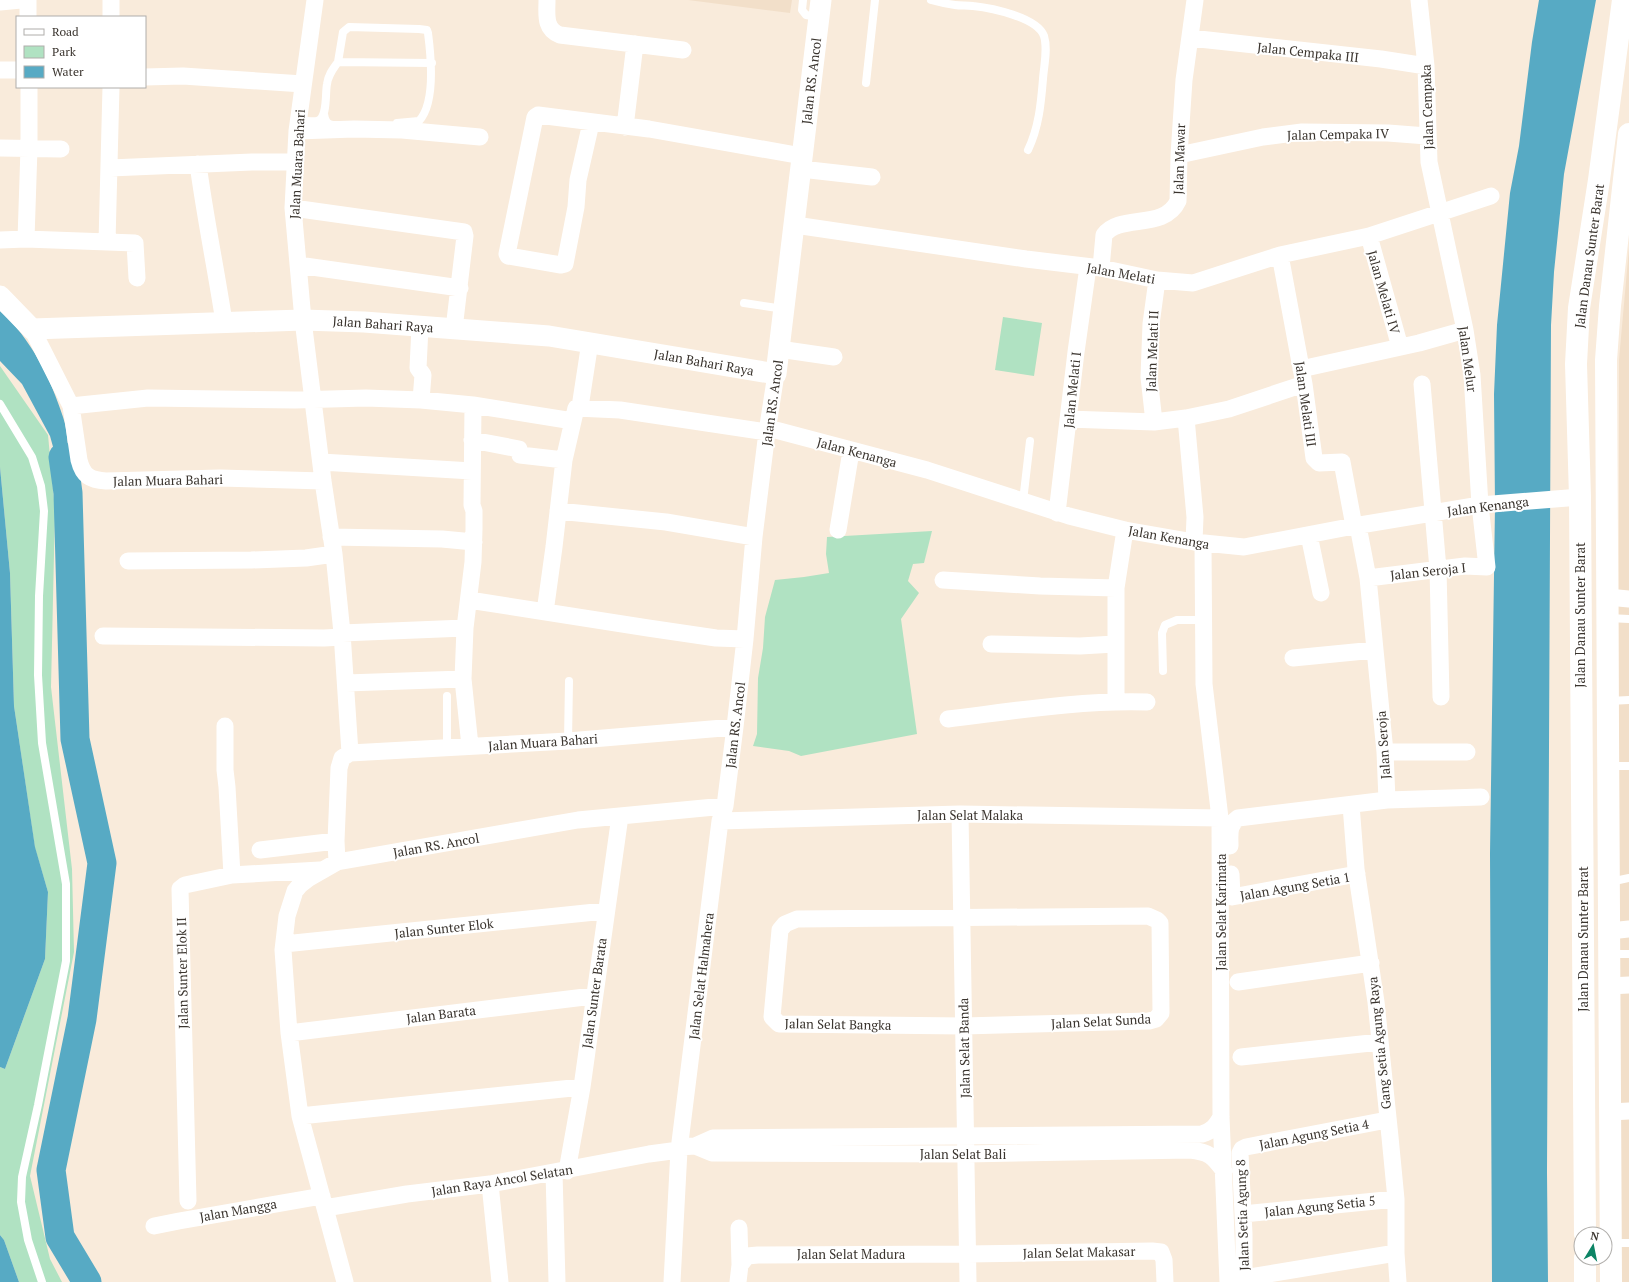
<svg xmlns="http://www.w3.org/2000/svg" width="1629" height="1282" viewBox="0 0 1629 1282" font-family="'PT Serif',serif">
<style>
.built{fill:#f2dfc9}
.green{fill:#b0e2c2}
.water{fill:#57aac4}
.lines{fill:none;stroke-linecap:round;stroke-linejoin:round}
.river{stroke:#57aac4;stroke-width:29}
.service{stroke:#fff;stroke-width:8}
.minor{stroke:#fff;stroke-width:17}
.tertiary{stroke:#fff;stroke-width:21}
.secondary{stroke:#fff;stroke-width:22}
.labels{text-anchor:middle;stroke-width:4;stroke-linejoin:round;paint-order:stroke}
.street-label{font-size:13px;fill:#3a342e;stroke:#fff}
</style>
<rect width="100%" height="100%" fill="#f9ebdb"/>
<path class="built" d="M688,0h104l-2,13z
M1629,248v1034h-10v-922z"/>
<path class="green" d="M1003,317l39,6 -8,53 -39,-6z
M0,366l48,69 7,75 -4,177 21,182 2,83 -44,224 20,83 12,23h-43l-15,-42 -4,-5v-168l5,2 40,-110 3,-67 -13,-44 -21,-142 -4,-133 -10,-106z
M932,531l-8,32 -11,1 -5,17 11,12 -18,26 16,115 -116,22 -12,-5 -36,-5 4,-12 1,-56 5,-30 2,-31 10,-37 29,-3 25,-4 -3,-19 1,-17z"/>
<path class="water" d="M1539,0h57l-32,174 -10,98 -3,53 -4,848 1,109h-56l-2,-428 5,-348 -1,-112 3,-69 13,-132 9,-47 13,-104z
M0,311c31,27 51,68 63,106 5,14 4,29 7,43 3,12 8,25 12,37l-24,-1 -1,-35 -7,-25 -28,-52 -22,-23z
M0,467l10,106 4,133 21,141 13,45 -3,67 -40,110 -5,-2z
M0,1235l4,5 15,42h-19z"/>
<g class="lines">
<path class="river" d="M63,457l5,36 7,246 27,124 -20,156 -31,151 9,67 27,45"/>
<path class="service" d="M803,0l-1,10 4,5 12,2
M931,0c7,2 16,4 24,5 6,1 12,0 18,1 18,2 64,11 71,30 4,13 0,29 -1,43 -2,24 -4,48 -15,71
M338,62l5,-30 6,-5 70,2 8,1 1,3c3,23 8,70 -9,88l-22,2
M866,83l9,-83
M324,114c1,7 3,11 12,11
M298,120c6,0 14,2 19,1 11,-2 8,-28 10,-37 1,-9 6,-15 11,-22l94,1
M744,303l40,6
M0,404l32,53 9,29 3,25 -5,85 -1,79 4,68 24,141v77l-28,144 -16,72 -1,25 7,38 14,42
M1023,501l7,-60
M1608,618l21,1
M1163,671l-1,-38 3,-8 12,-5h27
M1609,701l20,-1
M568,741l1,-60
M447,748v-52
M1609,766h20
M1610,882l19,-4
M1610,954h19
M1612,1243h17"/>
<path class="minor" d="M28,0v17
M111,0v17
M315,0l-18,131 -4,77 10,112 20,161 11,73 8,79 8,120
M547,0c0,14 -3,29 13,35l123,15
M0,2l21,-2
M1190,38l191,21 45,7
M0,70h17
M145,77l38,-1 120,8
M591,123l-13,57 -2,27 -11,57 -4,1 -53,-9 -1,-2 28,-137 3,-2 111,14 153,27
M625,127l10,-83
M297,131l57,-2 48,1 78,7
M0,148l61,1
M1179,155l84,-18 39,-5 86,1 39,3
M198,164c7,53 18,105 26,158
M110,168l142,-6h43
M801,169l71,8
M293,208l171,24 1,4 -11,93
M795,225l231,34 75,9 56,12 36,3 87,-28 89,-19 122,-40
M1369,236l31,111
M26,239l3,-91v-61
M0,240l26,-1 109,4 2,35
M107,242l4,-155
M1280,255l24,129 10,74 5,5 23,-1 12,64
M298,265l162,23
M1101,268l3,-33c16,-22 60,-4 74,-34l1,-46 5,-75 11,-80
M420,327l-2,41 5,7 -2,25
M32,329l39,77 8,54c4,16 11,20 27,21l114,-3 103,3
M779,349l55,8
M1301,369l118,-26 46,-13
M1422,384l16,185 3,128
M71,406l77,-8 147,2 71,-2 55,2 52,5 100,16
M580,407l10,-65
M1186,418l9,99 -1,25
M1068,419l86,3 32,-4 43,-9 75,-25
M1154,422l-5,-45 2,-53 6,-44
M768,428l159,42 142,46 56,14 69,12 50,5 110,-21 126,-21 100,-8
M472,440l47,9 1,6 44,5
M321,462l151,9
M558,511l108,11 88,15
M1057,513l19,-161 12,-85
M838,530l13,-79
M1309,535l12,58
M331,537l111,2 32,3
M1203,544l1,140 16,134 1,299 7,165
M128,561l123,-1 55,-2 28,-4
M1368,578l97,-12 22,1 -7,-62 -8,-130 -7,-45 -36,-168 -3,-96 -7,-66
M943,580l97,6 76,2
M1608,597l21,2
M469,600l179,28 68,10 29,1
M545,612l9,-65 10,-87 12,-52 44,2 147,22
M342,633l123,-5
M103,636l221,2 19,-1
M991,644l89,2 35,-2
M1293,658l82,-8
M346,683l117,-4
M1116,701v-113l9,-58
M948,719c66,-8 132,-19 199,-17
M225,726v44l2,17 5,88
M470,746l-7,-67 2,-51 8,-66 1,-33v-18l-2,-6 1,-100
M1385,752h82
M1387,800l94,-3
M1351,805l5,64 20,133 14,135 6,62v54l2,29
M960,814l8,468
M720,821l240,-7 260,4
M1230,846c0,-11 -2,-21 8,-28l149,-18 -2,-48 -17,-174 -10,-52
M260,850l76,-9
M337,862l-1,-21 3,-73 3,-10 8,-5 218,-12 167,-14
M1231,874l1,23 125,-23
M1148,916l9,4 3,3 1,90 -5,6 -7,2 -185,5 -185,-2 -7,-7 8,-87 5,-6 12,-5z
M1610,931l19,-2
M284,944l321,-33
M1238,982l133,-19
M1609,986l20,-1
M289,1033l304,-37
M1241,1057l139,-15
M1611,1112l18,-1
M300,1116l282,-29
M695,1146l17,7 254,1 224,-4c19,2 23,6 34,21
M679,1147l16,-1 18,-8 489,-4c10,-3 14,-8 19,-17
M567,1171l15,-84 38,-271
M554,1173l3,109
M490,1184l10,98
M188,1201l-8,-312 5,-4 47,-10 88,-5
M325,1208l82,-14 83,-10 159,-30 30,-4
M1243,1214l153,-15
M154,1226l25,-5 143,-25
M739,1228l1,37
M1244,1278l152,-25
M345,1282l-45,-166 -11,-83 -6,-83 4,-34 8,-25 5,-6 9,-7 28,-16 241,-42 147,-14
M672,1282l7,-132 41,-329 5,-15 10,-79 10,-88 9,-102 13,-105 9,-58
M738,1282l2,-17 7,-9 11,-1 209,-1 185,-3 9,1 3,8 1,22
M1244,1282v-48l-4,-81 2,-4 4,-2 141,-27"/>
<path class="tertiary" d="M0,296l32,33 271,-9 61,2 185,14 227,38 45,-374"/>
<path class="secondary" d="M1585,1234l-5,-737 -4,-133 3,-56 20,-128 24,-180
M1585,1282v-24
M1611,1282l-5,-922 4,-54 19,-172"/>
</g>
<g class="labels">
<g class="street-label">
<text transform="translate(1308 52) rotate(6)" y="5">Jalan Cempaka III</text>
<text transform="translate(811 81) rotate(-83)" y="5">Jalan RS. Ancol</text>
<text transform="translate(1427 107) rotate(-92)" y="5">Jalan Cempaka</text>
<text transform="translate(1338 134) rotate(-1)" y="5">Jalan Cempaka IV</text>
<text transform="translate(1179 159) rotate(-88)" y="5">Jalan Mawar</text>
<text transform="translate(297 164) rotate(-87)" y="5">Jalan Muara Bahari</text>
<text transform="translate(1589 256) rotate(-82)" y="5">Jalan Danau Sunter Barat</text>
<text transform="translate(1121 273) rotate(10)" y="5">Jalan Melati</text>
<text transform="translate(1384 292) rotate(74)" y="5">Jalan Melati IV</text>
<text transform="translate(383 324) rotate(4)" y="5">Jalan Bahari Raya</text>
<text transform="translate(1152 351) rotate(-88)" y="5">Jalan Melati II</text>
<text transform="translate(1468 359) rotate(82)" y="5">Jalan Melur</text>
<text transform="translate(704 362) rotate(10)" y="5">Jalan Bahari Raya</text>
<text transform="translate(1072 390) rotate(-84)" y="5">Jalan Melati I</text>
<text transform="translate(772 403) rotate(-82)" y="5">Jalan RS. Ancol</text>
<text transform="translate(1306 404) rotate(82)" y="5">Jalan Melati III</text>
<text transform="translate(857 452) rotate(15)" y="5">Jalan Kenanga</text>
<text transform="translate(168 480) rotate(-1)" y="5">Jalan Muara Bahari</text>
<text transform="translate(1488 506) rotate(-7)" y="5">Jalan Kenanga</text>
<text transform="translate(1169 537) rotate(10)" y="5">Jalan Kenanga</text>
<text transform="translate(1428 571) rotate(-6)" y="5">Jalan Seroja I</text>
<text transform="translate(1580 615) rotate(-90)" y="5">Jalan Danau Sunter Barat</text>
<text transform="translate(735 725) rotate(-83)" y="5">Jalan RS. Ancol</text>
<text transform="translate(543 742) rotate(-4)" y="5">Jalan Muara Bahari</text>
<text transform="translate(1383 745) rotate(-94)" y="5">Jalan Seroja</text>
<text x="970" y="820">Jalan Selat Malaka</text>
<text transform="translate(436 845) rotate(-10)" y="5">Jalan RS. Ancol</text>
<text transform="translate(1295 886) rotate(-10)" y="5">Jalan Agung Setia 1</text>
<text transform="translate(1221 912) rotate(-90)" y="5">Jalan Selat Karimata</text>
<text transform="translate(444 928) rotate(-6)" y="5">Jalan Sunter Elok</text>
<text transform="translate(1583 939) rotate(-90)" y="5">Jalan Danau Sunter Barat</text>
<text transform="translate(182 973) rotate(-91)" y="5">Jalan Sunter Elok II</text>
<text transform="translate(701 976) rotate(-83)" y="5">Jalan Selat Halmahera</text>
<text transform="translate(594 993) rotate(-82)" y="5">Jalan Sunter Barata</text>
<text transform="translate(441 1014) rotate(-7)" y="5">Jalan Barata</text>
<text transform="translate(1101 1021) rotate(-3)" y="5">Jalan Selat Sunda</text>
<text transform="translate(838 1024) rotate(1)" y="5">Jalan Selat Bangka</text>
<text transform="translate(1379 1043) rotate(-96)" y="5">Gang Setia Agung Raya</text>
<text transform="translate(964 1048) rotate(-91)" y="5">Jalan Selat Banda</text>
<text transform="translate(1314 1134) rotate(-11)" y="5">Jalan Agung Setia 4</text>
<text x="963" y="1159">Jalan Selat Bali</text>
<text transform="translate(502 1180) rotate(-9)" y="5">Jalan Raya Ancol Selatan</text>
<text transform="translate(1320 1206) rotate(-6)" y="5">Jalan Agung Setia 5</text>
<text transform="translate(238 1210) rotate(-10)" y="5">Jalan Mangga</text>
<text transform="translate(1242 1215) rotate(-92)" y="5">Jalan Setia Agung 8</text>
<text transform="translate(1079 1252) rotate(-1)" y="5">Jalan Selat Makasar</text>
<text x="851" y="1259">Jalan Selat Madura</text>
</g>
</g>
<rect x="16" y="16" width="130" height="72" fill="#ffffff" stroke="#b0aeab"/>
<rect x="24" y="29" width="20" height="6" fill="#ffffff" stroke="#b0aeab"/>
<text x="52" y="36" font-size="12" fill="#3a342e">Road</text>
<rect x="24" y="46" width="20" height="12" fill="#b0e2c2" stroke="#b0aeab"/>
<text x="52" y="56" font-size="12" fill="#3a342e">Park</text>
<rect x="24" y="66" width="20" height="12" fill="#57aac4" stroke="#b0aeab"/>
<text x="52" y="76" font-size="12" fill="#3a342e">Water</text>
<g transform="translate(1593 1246) rotate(10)"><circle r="19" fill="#ffffff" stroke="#b0aeab"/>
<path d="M0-3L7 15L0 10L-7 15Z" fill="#0c8465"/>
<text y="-6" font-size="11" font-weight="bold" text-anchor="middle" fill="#3a342e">N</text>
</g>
</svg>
